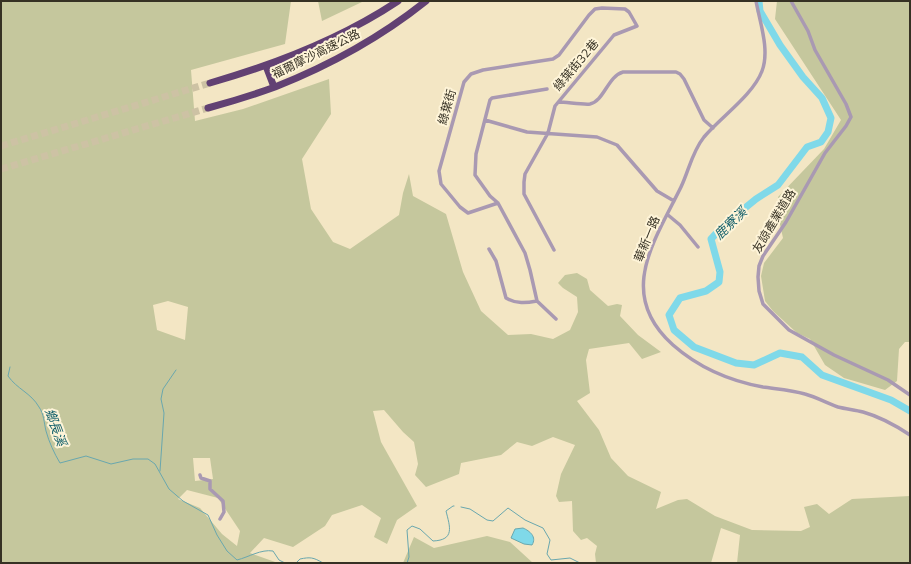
<svg xmlns="http://www.w3.org/2000/svg" width="911" height="564" viewBox="0 0 911 564" font-family="'Nunito Sans','Noto Sans TC',sans-serif">
<style>
.green{fill:#c5c79d;fill-rule:evenodd}
.water{fill:#7fd9e9;stroke:#69a7ae}
.lines{fill:none;stroke-linecap:round;stroke-linejoin:round}
.stream{stroke:#69a7ae;stroke-width:1}
.river{stroke:#7fd9e9;stroke-width:7}
.highway-tunnel{stroke:#cdc2a4;stroke-width:7;stroke-dasharray:7 3.5;stroke-linecap:butt}
.street{stroke:#a999b2;stroke-width:3.5}
.highway{stroke:#624173;stroke-width:7}
.labels{text-anchor:middle;stroke-width:4;stroke-linejoin:round;paint-order:stroke}
.street-label{font-size:12px;fill:#363124;stroke:#fef4d8}
.water-label{font-size:13px;font-style:italic;fill:#14606b;stroke:#fef4d8}
</style>
<rect width="100%" height="100%" fill="#f3e6c4"/>
<path class="green" d="M1,1h290l-6,43 -94,26 4,51 48,-12 86,-30 2,35 -29,45 9,50 22,33 17,7 49,-34 4,-22 6,-19 4,22 33,18 17,58 18,39 27,24 23,-1 22,5 17,-9 8,-18 -1,-15 -14,-9 -5,-5 7,-8 12,-2 10,6 3,11 18,16 9,-2 5,1 -2,11 18,19 23,17 -19,7 -13,-16 -40,6 -3,11 4,33 -13,8 22,29 12,28 17,18 33,16 -5,17 22,-9 9,-1 28,17 37,14 49,1 9,-4 -6,-20 13,-3 12,10 23,-15 58,-3v67h-173l3,-28 -19,-7 -10,35h-115l-1,-9 2,-8 -10,-8 -6,2 -8,-9 -1,-30 -13,1 -3,-6 5,-22 14,-29 -22,-8 -21,9 -15,-4 -16,13 -40,8 -2,11 -33,13 -11,-12 3,-11 -4,-22 -11,-10 -19,-22 -11,1 8,31 36,64 -20,14 -10,24 -13,-7 7,-19 -19,-13 -30,10 -7,11 -32,21 -29,-9 -14,15 28,10h-277zM168,301l20,6 -3,33 -28,-10 -4,-25zM193,458h17l3,21 -18,2zM187,490l31,8 22,33 -3,15 -15,-12 -22,-26 -22,-9z
M318,1h44v1l-40,19z
M777,1h133v341h-5l-6,7 -2,32 -12,9 -41,-12 -19,-13 -15,-26 -13,-6 -24,-22 -8,-10 -4,-25 3,-13 19,-25 -4,-18 -1,-23 46,-48 17,-29 -66,-101z
M487,536l23,6 23,21h-130l11,-26 20,11z"/>
<path class="water" d="M523,528c7,3 14,9 9,17l-8,-1 -13,-6 4,-9z"/>
<g class="lines">
<path class="stream" d="M10,367l-2,9c9,13 23,17 31,31 5,7 5,16 7,24 3,11 8,22 14,32l26,-7 25,8 22,-5h15l7,5 14,25 14,12 25,14 9,20 10,16 10,9c12,-3 24,-11 36,-9l6,9 6,3
M160,471l4,-58 -3,-14 2,-10 13,-19
M461,507l9,2 17,11 6,1 15,-13 17,12 18,8 7,12 -3,14 4,6 19,-2 10,5
M296,563l4,-4c10,-2 13,-2 23,4
M407,563l2,-6 -2,-27 5,-4 8,3 13,12c22,-1 17,-14 13,-30l7,-5h1"/>
<path class="river" d="M759,1l1,10 20,34 23,32 19,21 9,20 -3,14 -7,10 -14,5 -29,38 -22,14 -32,26 -13,14 9,33 -1,10 -13,9 -26,7 -11,17 5,15 20,17 42,16 18,2 26,-12 22,4 20,18 69,25 19,11"/>
<path class="highway-tunnel" d="M1,146l209,-63
M1,169l207,-61"/>
<path class="street" d="M756,1c4,22 14,49 6,70 -9,24 -41,46 -58,66 -12,15 -15,33 -23,50 -27,55 -65,107 -8,158 25,22 57,36 90,42 14,2 29,3 42,7 11,3 22,9 33,13 8,2 17,3 25,5 18,5 32,13 47,23
M791,1l17,30 7,19 31,54 5,13 -5,9 -21,27 -39,69 -23,34 -4,10 -1,11 1,14 4,13 26,26 45,25 54,25 22,15
M559,102c7,0 25,3 31,2 14,-3 18,-28 33,-32h53l4,2 4,5 20,41 9,8
M485,120l42,12 70,5 20,8 40,46 17,10
M498,203l-30,10 -8,-6 -19,-23 -2,-13 25,-89 7,-8 12,-4 70,-11 6,-4 30,-40 6,-6 7,-1 23,1 4,3 8,14 -23,9 -59,71 -7,27 -23,41 -1,8v12l30,56
M668,215l12,10 18,22
M489,249l7,12 10,37c10,6 20,5 31,3
M537,301l-7,-31 -5,-17 -27,-50 -8,-7 -15,-21 1,-21 14,-54 2,-2 55,-9
M537,301l19,18
M200,475l1,3 9,3v8l13,12 1,11 -4,7"/>
<path class="highway" d="M266,66l8,21
M210,83c66,-19 131,-44 188,-82
M208,108c22,-6 45,-13 67,-21 53,-21 106,-50 151,-86"/>
</g>
<g class="labels">
<g class="street-label">
<text transform="translate(316 54) rotate(-26)" y="4">福爾摩沙高速公路</text>
<text transform="translate(576 65) rotate(-50)" y="4">綠葉街32巷</text>
<text transform="translate(447 107) rotate(-74)" y="4">綠葉街</text>
<text transform="translate(774 221) rotate(-59)" y="4">友諒產業道路</text>
<text transform="translate(647 239) rotate(-68)" y="4">華新一路</text>
</g>
<g class="water-label">
<text transform="translate(730 223) rotate(-44)" y="5">鹿寮溪</text>
<text transform="translate(56 427) rotate(70)" y="5">鄉長溪</text>
</g>
</g>
<rect width="911" height="564" fill="none" stroke="#363124" stroke-width="4"/>
</svg>
